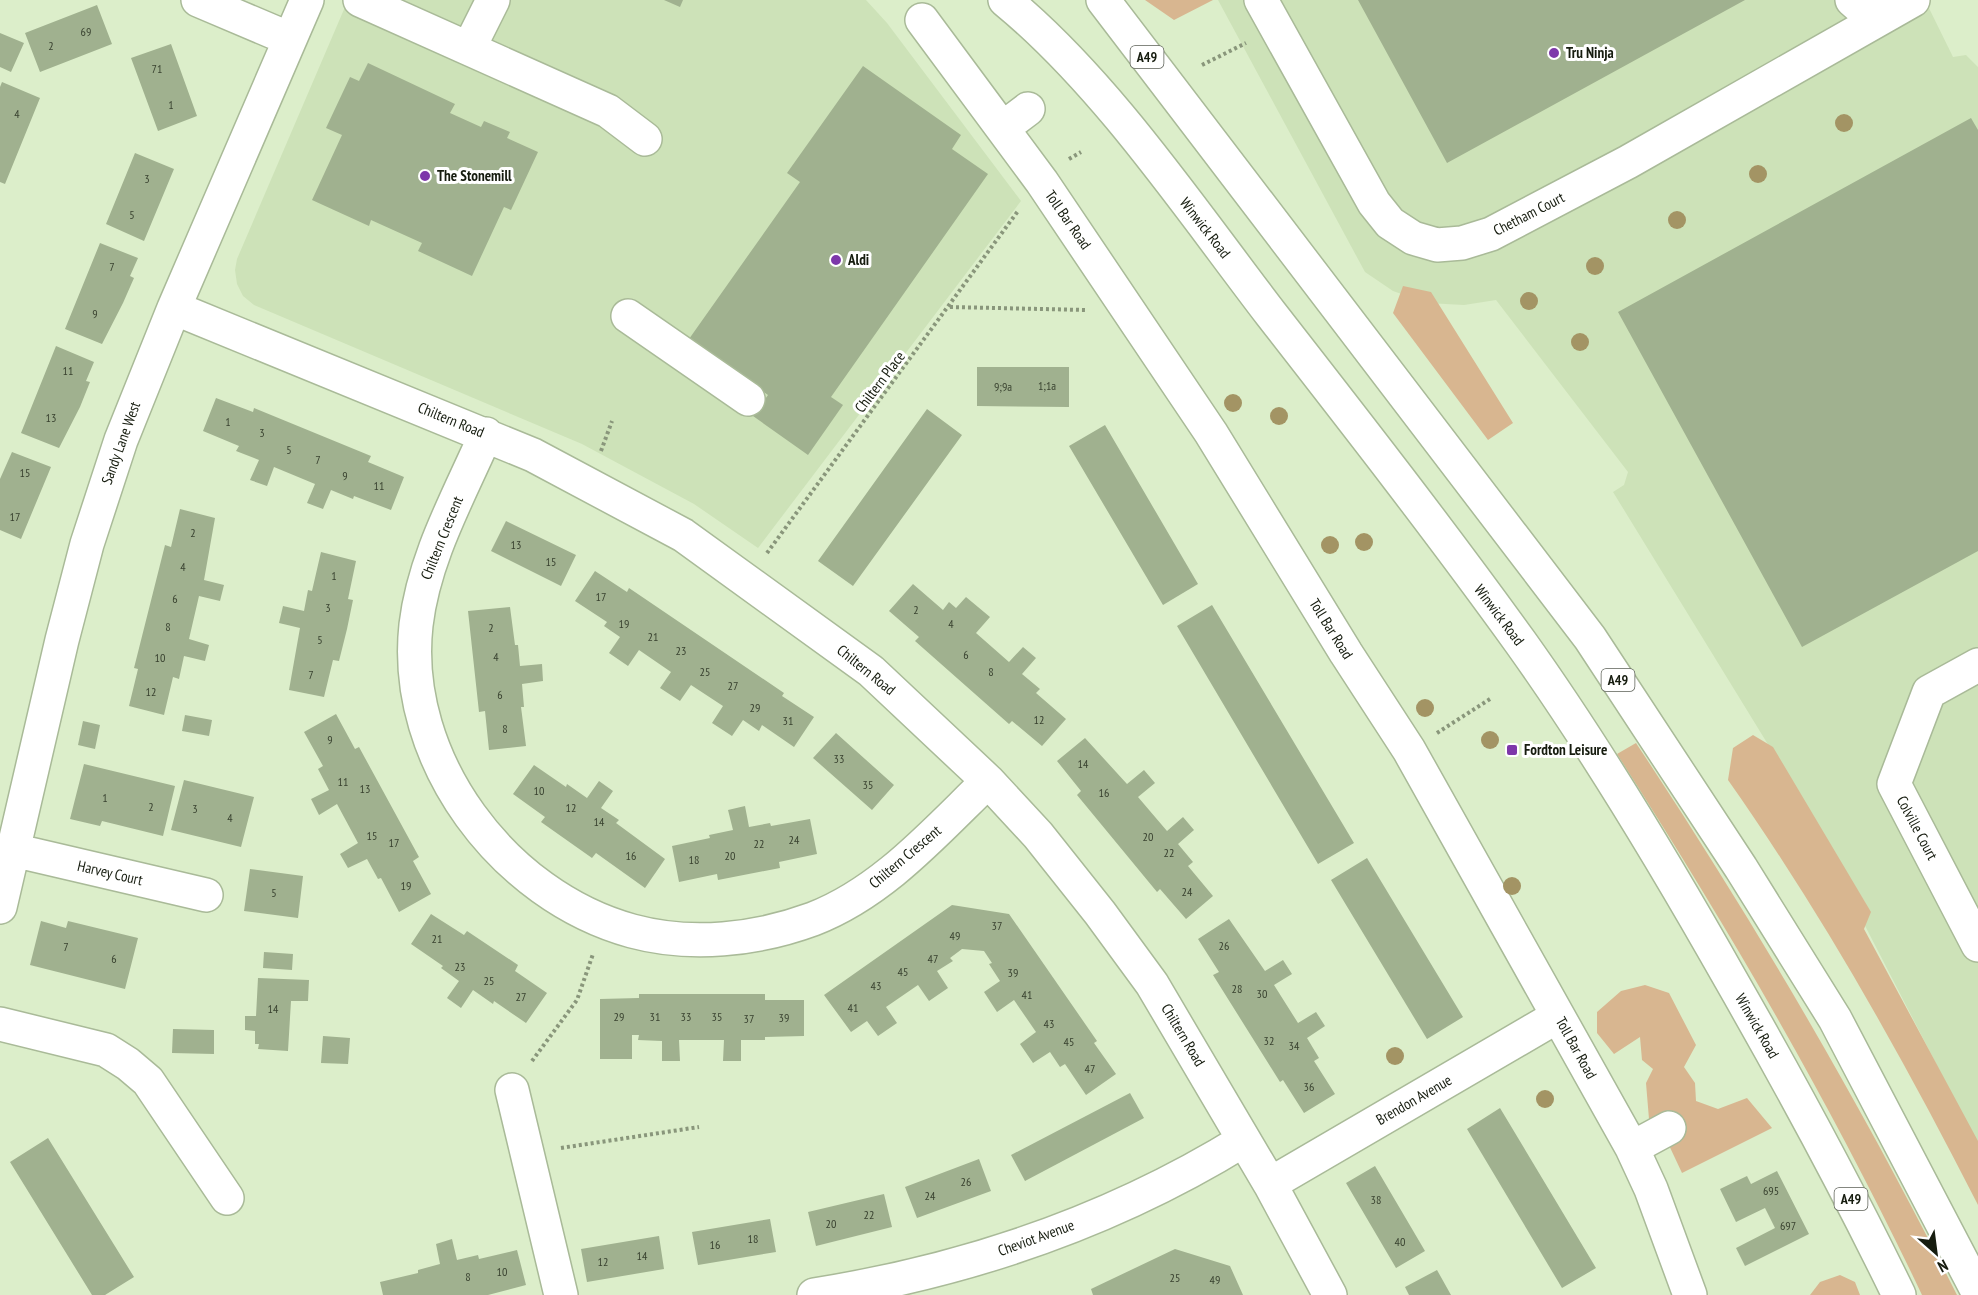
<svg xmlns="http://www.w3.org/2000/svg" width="1978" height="1295" viewBox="0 0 1978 1295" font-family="'PT Sans Narrow',sans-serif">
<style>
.built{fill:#cde2b8}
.green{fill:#d8b690}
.building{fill:#a0b18f}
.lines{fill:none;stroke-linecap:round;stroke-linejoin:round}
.minor-casing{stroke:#a9ba98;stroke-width:36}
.highway-casing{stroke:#a9ba98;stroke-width:36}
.path{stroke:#89967b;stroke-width:4;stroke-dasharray:3 3;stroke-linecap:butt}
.minor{stroke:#fff;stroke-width:33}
.highway{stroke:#fff;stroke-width:33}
.tree{fill:#a39464}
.poi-dot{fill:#7d37aa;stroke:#fff;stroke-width:2}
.labels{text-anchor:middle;stroke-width:6;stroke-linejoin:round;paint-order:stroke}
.number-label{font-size:12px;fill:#38412f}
.shield{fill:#fff;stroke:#5c6057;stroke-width:1.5}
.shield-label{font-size:14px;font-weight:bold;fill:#161c0f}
.poi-label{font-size:15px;font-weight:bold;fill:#161c0f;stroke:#fff;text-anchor:start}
.street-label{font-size:15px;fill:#161c0f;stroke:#fff}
</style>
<rect width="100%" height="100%" fill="#dceeca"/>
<path class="built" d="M348,0h518l21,23 134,178 -263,347 -64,-44 -112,-60 -328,-139 -11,-9 -6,-12 -2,-14 2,-11z
M1218,0h707l28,57 13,-2 12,12v1078l-118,-229 6,-12 -253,-412 11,-7 4,-13 -132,-172 -32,5 -37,-2 -34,-12 -28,-19z"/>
<path class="green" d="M1145,0h68l-39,20z
M1403,286l28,6 82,131 -25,17 -95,-127z
M1753,735l20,12 98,165 -7,17 114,212v64c-75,-147 -155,-290 -250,-425l5,-32z
M1636,743c118,178 225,361 321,552h-35c-89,-188 -193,-366 -305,-541z
M1645,985l24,8 27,52 -12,22 11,16 1,18 22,8 29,-11 25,30 -90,45 -15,-32 9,-14 -27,-8 -3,-36 7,-14 -11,-9 -2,-23 -26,17 -17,-21v-21l24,-21z
M1840,1275l15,7 5,13h-50l10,-13z"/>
<path class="building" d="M664,0h19l-3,7z
M1358,0h387l-298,163z
M97,5l15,39 -72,28 -15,-39z
M0,33l24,10 -13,29 -11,-5z
M171,44l26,72 -39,15 -27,-73z
M368,63l87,41 -5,9 31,14 3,-6 26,11 -3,6 31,14 -27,58 -7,-3 -32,69 -54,-25 4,-8 -51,-23 -2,6 -57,-26 30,-65 -16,-7 24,-51 9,4z
M863,66l98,69 -9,14 36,25 -157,223 12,8 -35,50 -55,-39 15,-21 -79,-56 111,-157 -13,-9z
M2,82l38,16 -35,86 -5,-2v-95z
M1971,118l7,12v421l-176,96 -184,-335z
M135,153l39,16 -30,72 -38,-17z
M100,243l38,15 -8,18 4,2 -11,25 -21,41 -37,-15z
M56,346l38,16 -8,19 4,1 -10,25 -21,41 -38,-15z
M977,367h92v40l-92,-1z
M216,398l37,14 1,-4 117,48 -3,6 36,15 -13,33 -37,-14 -1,3 -22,-9 -8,19 -16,-6 8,-19 -41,-17 -7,19 -17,-6 9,-20 -23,-9 3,-5 -36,-15z
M927,409l35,26 -109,151 -35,-25z
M1105,425l93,159 -35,21 -94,-159z
M12,452l39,15 -30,72 -21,-9v-51z
M180,509l35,9 -11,62 20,5 -4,16 -21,-5 -10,43 20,6 -4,16 -21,-5 -5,23 -6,-2 -9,38 -35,-9 9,-37 -4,-1 31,-123 6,2z
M506,521l70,34 -15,31 -70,-35z
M321,552l35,9 -8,38 5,1 -6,29 -8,32 -6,-1 -9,37 -35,-7 11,-62 -21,-5 4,-17 21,5 4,-21 4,1z
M595,571l32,21 2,-4 155,105 -2,3 32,21 -20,30 -32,-22 -3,6 -16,-11 -11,16 -20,-13 11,-17 -32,-21 -11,16 -20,-13 11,-16 -32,-22 -11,16 -19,-13 11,-16 -16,-11 3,-4 -32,-21z
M913,584l30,26 6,-8 7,6 10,-11 24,20 -14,16 33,29 14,-15 13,11 -14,16 18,15 -4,4 30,26 -24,27 -30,-25 -3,3 -94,-83 4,-4 -30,-26z
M1212,605l142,238 -36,21 -141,-238z
M510,607l5,38h3l2,21 22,-2 1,17 -21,3 2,23h-3l5,39 -37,4 -4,-39 -6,1 -11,-101z
M336,714l19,35 4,-2 60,110 -6,4 18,33 -32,18 -18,-34 -3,1 -11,-20 -19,9 -8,-14 18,-11 -21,-39 -18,11 -8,-16 18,-9 -11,-21 5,-3 -19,-34z
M185,715l27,5 -3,16 -27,-5z
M83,721l17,4 -5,24 -17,-4z
M836,733l58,52 -22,25 -59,-52z
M1085,738l42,46 17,-14 11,13 -17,14 29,34 16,-14 11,13 -16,14 15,18 -5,4 25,30 -27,23 -26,-30 -3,3 -80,-97 4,-4 -24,-30z
M84,764l91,22 -12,50 -61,-15 -2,5 -30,-7z
M534,765l32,22 1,-3 20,14 12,-17 14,10 -12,17 18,12 -3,3 49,36 -20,29 -49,-35 -4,5 -51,-36 4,-5 -32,-23z
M184,780l70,17 -13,50 -70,-17z
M745,806l4,21 21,-4 1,3 39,-7 7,35 -38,8 1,6 -62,12 -1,-6 -38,8 -7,-36 38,-8 -1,-3 24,-5 -5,-20z
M1367,858l96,159 -36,22 -96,-159z
M250,869l53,7 -5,42 -54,-7z
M952,905l57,9 88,127 -3,2 22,31 -30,21 -21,-31 -5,3 -10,-15 -17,11 -13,-19 16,-12 -22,-32 -17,12 -13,-20 16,-11 -11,-17 3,-1 -8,-12 -22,-2 -12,9 3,3 -16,10 11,17 -19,13 -11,-16 -32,22 11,16 -19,13 -11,-15 -16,11 -27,-37z
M431,914l33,21 3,-4 51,34 -3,6 32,22 -21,30 -32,-22 -1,3 -20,-14 -12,18 -14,-10 12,-17 -18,-13 2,-2 -32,-22z
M1229,919l36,52 18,-11 9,14 -18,11 24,38 18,-11 9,14 -18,12 12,20 -5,3 21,33 -31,19 -21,-33 -3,2 -67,-107 6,-3 -21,-33z
M41,921l25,7 2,-7 70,17 -13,51 -95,-24z
M264,952l29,2 -1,16 -29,-2z
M258,978l51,2 -1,21h-17l-3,50 -30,-2 1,-5h-4v-13l-10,-1v-14h11z
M639,994h126v6h39v36l-39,1v3h-24v21h-18l1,-21h-45l1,21h-18v-20l-24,-1 1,-5h-7v24h-32v-60l39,-1z
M173,1029l41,1v24l-42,-1z
M323,1036l27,2 -2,26 -27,-1z
M1130,1093l14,25 -119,63 -14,-26z
M1500,1108l96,160 -34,20 -95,-159z
M48,1138l86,139 -29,18h-13l-82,-133z
M979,1159l12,32 -74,27 -12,-31z
M1375,1166l50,85 -29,17 -50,-85z
M1777,1171l32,63 -64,32 -9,-18 39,-20 -10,-20 -29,14 -16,-33 27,-13 4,8z
M884,1194l8,33 -76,19 -8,-34z
M770,1219l6,33 -78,13 -6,-33z
M659,1236l5,33 -77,13 -6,-33z
M452,1239l5,21 21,-5 1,4 38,-9 9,35 -38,10h-105l-3,-13 38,-9v-3l22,-6 -4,-20z
M1175,1249l55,17 13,29h-150l-2,-6z
M1437,1270l14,25h-42l-4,-8z"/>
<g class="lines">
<g class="minor-casing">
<path id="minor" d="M198,0l92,39
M360,0l248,111 37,28
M1261,0l113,203 16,20 23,15 24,7 25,-2 29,-9 137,-72 285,-162
M1852,0l8,7 26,8
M922,20l120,162 169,251 135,220 63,97 223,398 19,41 39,106
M469,48l24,-48
M1003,128l25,-19
M174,308l359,147 150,80 188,136 117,110 50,54 62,78 52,71 118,200 60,111
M628,316l120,83
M486,434c-27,62 -62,123 -70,191 -15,135 88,271 216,306 59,16 124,9 181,-12 70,-27 122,-87 175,-138
M1978,665l-49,27 -35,92 84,161
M13,850l193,45
M0,907l62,-267 25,-96 34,-104 53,-132 133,-308
M0,1024l106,26 22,14 20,17 79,117
M512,1090l49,205
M1632,1148l37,-20
M1270,1184l288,-168
M814,1295c152,-24 299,-74 430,-155"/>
</g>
<g class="highway-casing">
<path id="highway" d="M1005,0c101,83 186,210 266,314 85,109 170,218 250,329 77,108 145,222 210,337 59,103 116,208 168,315
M1103,0l487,638 151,230 94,151 143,273"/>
</g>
<path class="path" d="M1202,65l44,-22
M1069,159l12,-7
M950,307l137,3
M601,451l11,-30
M767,553l251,-342
M1437,733l53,-34
M532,1061l45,-61 16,-46
M561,1148l138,-21"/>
<use href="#minor" class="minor"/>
<use href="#highway" class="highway"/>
</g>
<g class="tree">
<circle cx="1844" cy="123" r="9"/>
<circle cx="1758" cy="174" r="9"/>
<circle cx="1677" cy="220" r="9"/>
<circle cx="1595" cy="266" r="9"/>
<circle cx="1529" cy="301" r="9"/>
<circle cx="1580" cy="342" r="9"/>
<circle cx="1233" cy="403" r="9"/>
<circle cx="1279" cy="416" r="9"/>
<circle cx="1364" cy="542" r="9"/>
<circle cx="1330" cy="545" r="9"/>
<circle cx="1425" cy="708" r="9"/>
<circle cx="1490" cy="740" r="9"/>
<circle cx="1512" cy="886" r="9"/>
<circle cx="1395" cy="1056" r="9"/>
<circle cx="1545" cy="1099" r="9"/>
</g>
<g class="poi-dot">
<circle cx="1554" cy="53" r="6"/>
<circle cx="425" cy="176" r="6"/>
<circle cx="836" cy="260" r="6"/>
<rect x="1506" y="744" width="12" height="12" rx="3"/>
</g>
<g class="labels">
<g class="number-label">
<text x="86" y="36">69</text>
<text x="51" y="50">2</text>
<text x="157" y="73">71</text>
<text x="171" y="109">1</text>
<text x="17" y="118">4</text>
<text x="147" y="183">3</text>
<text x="132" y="219">5</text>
<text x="112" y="271">7</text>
<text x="95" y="318">9</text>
<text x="68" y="375">11</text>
<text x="1047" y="390">1;1a</text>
<text x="1003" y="391">9;9a</text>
<text x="51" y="422">13</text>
<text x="228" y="426">1</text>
<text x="262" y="437">3</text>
<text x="289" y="454">5</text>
<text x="318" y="464">7</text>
<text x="25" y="477">15</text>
<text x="345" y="480">9</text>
<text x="379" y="490">11</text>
<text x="15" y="521">17</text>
<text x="193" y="537">2</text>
<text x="516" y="549">13</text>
<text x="551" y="566">15</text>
<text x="183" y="571">4</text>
<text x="334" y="580">1</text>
<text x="601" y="601">17</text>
<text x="175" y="603">6</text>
<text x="328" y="612">3</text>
<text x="916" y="614">2</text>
<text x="624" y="628">19</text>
<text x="951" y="628">4</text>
<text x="168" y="631">8</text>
<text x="491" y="632">2</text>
<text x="653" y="641">21</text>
<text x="320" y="644">5</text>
<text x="681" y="655">23</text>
<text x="966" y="659">6</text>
<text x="496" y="661">4</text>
<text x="160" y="662">10</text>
<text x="705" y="676">25</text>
<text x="991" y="676">8</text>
<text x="311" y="679">7</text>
<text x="733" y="690">27</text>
<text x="151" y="696">12</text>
<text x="500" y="699">6</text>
<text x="755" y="712">29</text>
<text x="1039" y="724">12</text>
<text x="788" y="725">31</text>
<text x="505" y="733">8</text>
<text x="330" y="744">9</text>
<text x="839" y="763">33</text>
<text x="1083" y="768">14</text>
<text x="343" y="786">11</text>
<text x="868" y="789">35</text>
<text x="365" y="793">13</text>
<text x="539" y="795">10</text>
<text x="1104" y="797">16</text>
<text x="105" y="802">1</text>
<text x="151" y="811">2</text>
<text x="571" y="812">12</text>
<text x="195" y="813">3</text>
<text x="230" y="822">4</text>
<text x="599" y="826">14</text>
<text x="372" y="840">15</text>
<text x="1148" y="841">20</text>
<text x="794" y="844">24</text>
<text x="394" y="847">17</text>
<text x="759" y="848">22</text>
<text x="1169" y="857">22</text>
<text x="631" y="860">16</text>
<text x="730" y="860">20</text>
<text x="694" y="864">18</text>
<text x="406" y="890">19</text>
<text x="1187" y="896">24</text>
<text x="274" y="897">5</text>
<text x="997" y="930">37</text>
<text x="955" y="940">49</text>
<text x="437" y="943">21</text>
<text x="1224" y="950">26</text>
<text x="66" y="951">7</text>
<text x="114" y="963">6</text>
<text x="933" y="963">47</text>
<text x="460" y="971">23</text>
<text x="903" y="976">45</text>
<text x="1013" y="977">39</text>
<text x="489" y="985">25</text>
<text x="876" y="990">43</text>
<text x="1237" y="993">28</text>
<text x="1262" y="998">30</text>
<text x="1027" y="999">41</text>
<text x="521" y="1001">27</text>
<text x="853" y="1012">41</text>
<text x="273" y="1013">14</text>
<text x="619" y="1021">29</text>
<text x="655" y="1021">31</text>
<text x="686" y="1021">33</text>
<text x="717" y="1021">35</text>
<text x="784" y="1022">39</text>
<text x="749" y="1023">37</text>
<text x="1049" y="1028">43</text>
<text x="1269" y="1045">32</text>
<text x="1069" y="1046">45</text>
<text x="1294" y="1050">34</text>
<text x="1090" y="1073">47</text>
<text x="1309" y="1091">36</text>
<text x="966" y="1186">26</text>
<text x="1771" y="1195">695</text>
<text x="930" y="1200">24</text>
<text x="1376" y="1204">38</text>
<text x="869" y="1219">22</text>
<text x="831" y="1228">20</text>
<text x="1788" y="1230">697</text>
<text x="753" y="1243">18</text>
<text x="1400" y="1246">40</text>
<text x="715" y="1249">16</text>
<text x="642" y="1260">14</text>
<text x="603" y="1266">12</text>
<text x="502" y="1276">10</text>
<text x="468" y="1281">8</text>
<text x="1175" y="1282">25</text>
<text x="1215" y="1284">49</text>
</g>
<g class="shield">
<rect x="1130.5" y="46" width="33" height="22" rx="4.5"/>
<rect x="1601.5" y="669" width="33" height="22" rx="4.5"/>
<rect x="1834.5" y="1188" width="33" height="22" rx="4.5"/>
</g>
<g class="shield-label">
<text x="1147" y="62">A49</text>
<text x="1618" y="685">A49</text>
<text x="1851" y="1204">A49</text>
</g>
<g class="poi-label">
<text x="1566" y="58">Tru Ninja</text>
<text x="437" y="181">The Stonemill</text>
<text x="848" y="265">Aldi</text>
<text x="1524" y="755">Fordton Leisure</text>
</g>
<g class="street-label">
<text transform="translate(1529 214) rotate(-27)" y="5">Chetham Court</text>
<text transform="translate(1068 220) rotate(55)" y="5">Toll Bar Road</text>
<text transform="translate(1205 228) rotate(52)" y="5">Winwick Road</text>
<text transform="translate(880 382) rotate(-53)" y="5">Chiltern Place</text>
<text transform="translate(451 420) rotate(22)" y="5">Chiltern Road</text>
<text transform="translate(121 443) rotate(-70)" y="5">Sandy Lane West</text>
<text transform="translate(442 538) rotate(-68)" y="5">Chiltern Crescent</text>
<text transform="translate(1499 615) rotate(53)" y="5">Winwick Road</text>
<text transform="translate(1331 629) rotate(58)" y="5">Toll Bar Road</text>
<text transform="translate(866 670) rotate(39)" y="5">Chiltern Road</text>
<text transform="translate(1917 828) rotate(62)" y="5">Colville Court</text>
<text transform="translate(905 857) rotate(-40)" y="5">Chiltern Crescent</text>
<text transform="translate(110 873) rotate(13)" y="5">Harvey Court</text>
<text transform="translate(1757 1026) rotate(60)" y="5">Winwick Road</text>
<text transform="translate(1183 1035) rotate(59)" y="5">Chiltern Road</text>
<text transform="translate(1576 1048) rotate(61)" y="5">Toll Bar Road</text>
<text transform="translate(1414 1100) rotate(-30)" y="5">Brendon Avenue</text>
<text transform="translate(1036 1238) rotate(-20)" y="5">Cheviot Avenue</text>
</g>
</g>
<g transform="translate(1936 1253) rotate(152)" stroke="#ffffff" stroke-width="4.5" paint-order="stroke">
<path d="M0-4.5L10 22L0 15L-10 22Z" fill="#161c0f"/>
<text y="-9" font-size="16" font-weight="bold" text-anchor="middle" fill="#161c0f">N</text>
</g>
</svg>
